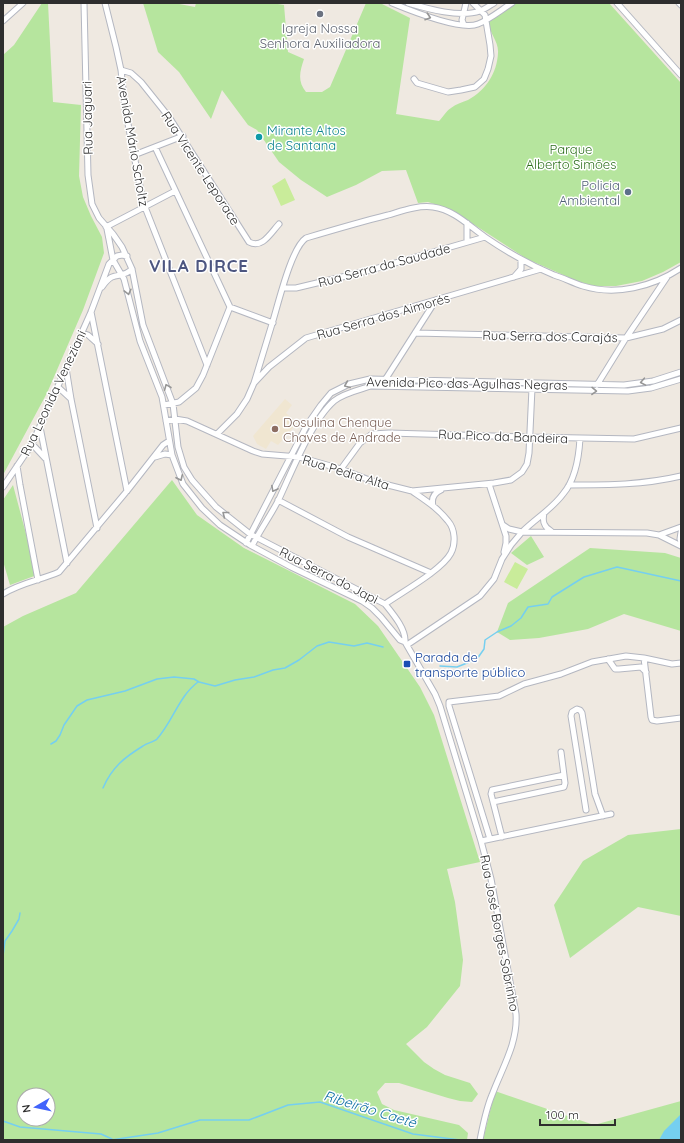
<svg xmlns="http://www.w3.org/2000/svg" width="684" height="1143" viewBox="0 0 684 1143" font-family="Quicksand,sans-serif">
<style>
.education{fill:#f0e6d1}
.green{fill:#b6e59e;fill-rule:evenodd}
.pitch{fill:#c9ec9a}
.water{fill:#75cff0}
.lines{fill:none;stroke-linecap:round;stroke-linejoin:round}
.stream{stroke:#75cff0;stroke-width:1.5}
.minor-casing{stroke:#b4b7c1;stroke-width:7}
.minor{stroke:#fff;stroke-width:5}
.oneway{stroke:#969696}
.worship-dot{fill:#6b7280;stroke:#fff;stroke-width:1.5}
.culture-dot{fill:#0f9aa8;stroke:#fff;stroke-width:1.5}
.service-dot{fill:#5c6f8a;stroke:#fff;stroke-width:1.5}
.education-dot{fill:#8d6e63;stroke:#fff;stroke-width:1.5}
.transit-dot{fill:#1a4fb4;stroke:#fff;stroke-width:1.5}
.labels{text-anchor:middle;stroke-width:3;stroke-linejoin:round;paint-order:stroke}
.worship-label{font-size:13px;fill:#5b616d;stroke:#fff}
.street-label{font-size:13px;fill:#2e2e2e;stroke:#fff}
.culture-label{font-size:13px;fill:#0d838f;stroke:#fff;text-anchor:start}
.park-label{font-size:13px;fill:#2c6e1b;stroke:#fff}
.service-label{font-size:13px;fill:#4e5e75;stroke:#fff;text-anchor:end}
.education-label{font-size:13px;fill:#785e54;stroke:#fff;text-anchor:start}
.transit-label{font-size:13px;fill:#164399;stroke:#fff;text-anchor:start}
.water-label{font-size:14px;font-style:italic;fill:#0d6fa3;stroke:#fff}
.district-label{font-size:17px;font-weight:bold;letter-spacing:1px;fill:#4d5680;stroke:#fff}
</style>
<rect width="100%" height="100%" fill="#efe9e1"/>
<path class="education" d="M285,399l7,6 -6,8 11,10 -19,22 -7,-4 -5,8 -9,-5 -4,-8z"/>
<path class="green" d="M42,3h6l5,99 28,3 -2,71 4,21 8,19 11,21 2,16 -21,57 -36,83 -44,82v-420l11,-10z
M143,3h31l21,4 1,-4h76l12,2 4,47 16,7c-4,12 -7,22 2,33h16l8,-5 36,-84h14l30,15 -14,96 43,7c4,-4 7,-10 12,-13 5,-4 12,-6 17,-8 18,-10 29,-27 30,-47 1,-12 -10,-21 -9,-32l1,-2 25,-16h94l72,80v179l-18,10 -21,9 -26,5h-22l-17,-5 -50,-22 -77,-50 -22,-7 -10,1 -12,-33 -24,1 -26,14 -29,12 -26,-17 -22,-18 -22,-32 -9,-5 -26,-35 -11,29 -32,-47 -21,-20z
M172,480l25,35 47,33 111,56 23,22 42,61 14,28 46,147 -33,7 8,33 8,58 -3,26 -33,41 -21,17 18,18 10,7 11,6 25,8 8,11 -6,8 -12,-1 -12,-3 -49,-15h-14l-8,9 5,12 12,6 65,15 9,8 -1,7h-464v-513l20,-11 53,-23zM24,1095h24v24h-24z
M13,485l24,90 -27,10 -7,-24v-61z
M531,536l13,21 -17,8 -16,-12z
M590,548l75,5 16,5v73l-57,-17 -36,15 -49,9 -29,2 -13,-8 11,-29z
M681,829v87l-43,-9 -68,51 -16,-53 29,-44 45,-26z
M495,1091l99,34 87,-24v39h-198z"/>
<path class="pitch" d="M285,178l10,22 -14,6 -9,-20z
M515,562l13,7 -11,20 -13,-7z"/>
<path class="water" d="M681,1114v26h-22l5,-9z"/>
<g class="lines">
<path class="stream" d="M440,666l17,1 20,-8 7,-10 1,-9 12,-8 14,-6 10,-8 7,-11 20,-3 4,-7 32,-20 33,-10 64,14
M51,744l5,-3 4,-6 4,-10 13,-19 10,-6 38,-9 32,-12 17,-2 20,2 5,3 16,4 20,-6 19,-3 19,-7 12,-2 14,-8 18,-14 12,-4 25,4 13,-3 16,4
M103,788c9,-21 22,-31 40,-42 4,-3 11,-4 14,-7 16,-18 22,-43 41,-57
M3,956l2,-15 7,-10 7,-12 1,-6
M3,1121l17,6 81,7 11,5
M111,1140l47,-7 42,-13h49l39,-15 32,-3 93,32 47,6"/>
<g class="minor-casing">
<path id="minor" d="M84,3l4,172 4,29 7,14 14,16 9,13 10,22 11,56 30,79 5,43 6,20 8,13 24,27 34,27 135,70c8,10 21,25 20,38
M105,3l11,44 5,23 4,38 18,94 64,163
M392,3c17,7 69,28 86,21 11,-4 23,-14 34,-21
M408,3c20,6 52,15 72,8 5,-2 9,-5 14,-8
M617,3l64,72
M679,3l2,2
M3,21l20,-18
M464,25l-2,-5 4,-17
M121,70l10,3 10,9 28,35 80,125c13,7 21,-8 30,-18
M414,79l3,4 31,9 13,-2 14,-3 9,-8 4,-10 3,-13 -1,-11 -5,-30 -12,-12
M155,147l75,160
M134,155l49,-19
M467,223v19
M106,227l69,-36
M107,229l6,31 11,19 16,62 22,56 10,58 11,29 19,24 18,17 30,20 41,22 71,34 10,7 9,9 19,23 5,2
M514,277l7,-8v-9
M102,287c13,-19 18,-6 30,-18
M283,288h13l75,-18 114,-33
M230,307l43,16
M91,312l36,179
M82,333l6,2 10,9
M415,333l211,5 37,-9 18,-9
M66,368l5,31 26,129
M385,380l51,-80
M254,383c6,-20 12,-39 18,-59 6,-19 19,-76 34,-86 27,-8 54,-16 82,-23 14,-4 30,-10 45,-8 21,3 35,18 52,30 22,15 45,28 69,38 10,3 19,8 29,11 33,10 69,1 98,-18
M597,385l29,-47 41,-61
M58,387l13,12
M164,405l15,-3 17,-14 7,-13 27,-68
M166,421l9,-2 12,2 66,30 9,3 37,3 42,12 31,12 40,10 82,-8 17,-3 11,-8 5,-8 2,-11 3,-65
M40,427l27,136
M217,434l20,-20 10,-15 7,-16 15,-16 37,-29 235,-69
M32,444l13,14
M155,457l10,-3 7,1
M17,466l3,19 18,95
M341,469l19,-26 12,-9 17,-1 140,4 105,2 47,-11
M489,484l17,52v7l-2,9
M569,485c39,0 74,0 112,-9
M3,487l29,-43 59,-132 18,-48 8,-8 5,-1 5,1
M278,500l70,37 83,36
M433,506c-2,-8 1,-13 8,-16
M544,513c-2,9 0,14 7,18
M503,525l6,4 13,3c13,-13 30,-23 41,-38 13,-15 16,-37 17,-56
M681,532l-1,7 1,3
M659,535l22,-8
M246,543l61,-118 14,-20 10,-12 18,-9 21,-5 254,6 29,-4 28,-9
M252,546c8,-16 19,-31 27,-47 13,-28 33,-79 55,-98 10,-8 25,-11 37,-15l257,5 23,-3 30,-9
M3,594c17,-11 38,-14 56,-22l68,-81 36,-46 6,-4
M385,604c17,-12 57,-34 66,-51 5,-10 4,-24 -3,-32 -10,-13 -23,-21 -36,-30
M405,642l30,52 5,12 41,135 10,38 25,135c2,29 -14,54 -24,81 -6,14 -9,30 -12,45
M407,645l73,-49 14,-17 8,-20 9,-14 11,-13 125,1 12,2 22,11
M644,658l7,59 1,3 5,1 24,-3
M608,659l7,10h4l22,-2 5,5
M493,802l71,-15 1,-4 -4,-31
M586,810l-15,-94 1,-4 5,-3 3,1 2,3 13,81 8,22
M502,837l-11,-43 1,-4 72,-15
M490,839l-41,-133v-4l50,-6 25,-12 37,-10 31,-12 34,-6 18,2 28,6 9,-1
M481,841l130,-27"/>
</g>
<use href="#minor" class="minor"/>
</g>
<defs><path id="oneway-chevron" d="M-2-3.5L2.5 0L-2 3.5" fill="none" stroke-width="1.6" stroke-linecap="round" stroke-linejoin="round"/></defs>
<g class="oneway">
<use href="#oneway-chevron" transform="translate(428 17) rotate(18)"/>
<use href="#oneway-chevron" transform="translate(128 292) rotate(76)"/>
<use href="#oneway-chevron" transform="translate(643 382) rotate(170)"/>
<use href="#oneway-chevron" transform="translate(347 385) rotate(157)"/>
<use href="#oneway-chevron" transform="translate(167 387) rotate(-112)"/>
<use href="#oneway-chevron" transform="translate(594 391) rotate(1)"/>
<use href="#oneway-chevron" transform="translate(180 478) rotate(65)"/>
<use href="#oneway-chevron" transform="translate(274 489) rotate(118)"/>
<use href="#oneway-chevron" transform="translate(225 514) rotate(-142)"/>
</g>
<circle class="worship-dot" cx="320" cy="14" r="4"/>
<circle class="culture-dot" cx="259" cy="137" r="4"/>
<circle class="service-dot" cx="628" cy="192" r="4"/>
<circle class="education-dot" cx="275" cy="429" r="4"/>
<rect class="transit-dot" x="403" y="660" width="8" height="8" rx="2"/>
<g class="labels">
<g class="worship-label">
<text x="320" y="33">Igreja Nossa<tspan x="320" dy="15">Senhora Auxiliadora</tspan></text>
</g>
<g class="street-label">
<text transform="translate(87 118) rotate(-91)" y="5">Rua Jaguari</text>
<text transform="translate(133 141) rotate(80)" y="5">Avenida Mário Scholtz</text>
<text transform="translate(201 168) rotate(57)" y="5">Rua Vicente Leporace</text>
<text transform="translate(384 265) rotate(-15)" y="5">Rua Serra da Saudade</text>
<text transform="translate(383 316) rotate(-16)" y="5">Rua Serra dos Aimorés</text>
<text transform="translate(550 336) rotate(1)" y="5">Rua Serra dos Carajás</text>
<text transform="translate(467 383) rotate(1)" y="5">Avenida Pico das Agulhas Negras</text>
<text transform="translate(53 393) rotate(-65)" y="5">Rua Leonida Veneziani</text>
<text transform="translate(503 436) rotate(2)" y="5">Rua Pico da Bandeira</text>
<text transform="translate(346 472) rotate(17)" y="5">Rua Pedra Alta</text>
<text transform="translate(329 575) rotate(27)" y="5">Rua Serra do Japi</text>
<text transform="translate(500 933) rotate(79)" y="5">Rua José Borges Sobrinho</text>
</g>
<g class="culture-label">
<text x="267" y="135">Mirante Altos<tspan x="267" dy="15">de Santana</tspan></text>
</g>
<g class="park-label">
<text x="571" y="154">Parque<tspan x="571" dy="15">Alberto Simões</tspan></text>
</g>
<g class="service-label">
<text x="620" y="190">Policia<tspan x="620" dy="15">Ambiental</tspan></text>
</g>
<g class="education-label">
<text x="283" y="427">Dosulina Chenque<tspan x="283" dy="15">Chaves de Andrade</tspan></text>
</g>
<g class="transit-label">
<text x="415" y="662">Parada de<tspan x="415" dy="15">transporte público</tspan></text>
</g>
<g class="water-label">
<text transform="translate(370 1109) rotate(17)" y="5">Ribeirão Caeté</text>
</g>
<g class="district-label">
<text x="199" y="272">VILA DIRCE</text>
</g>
</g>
<rect width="684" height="1143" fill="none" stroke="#2e2e2e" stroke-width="8"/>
<g transform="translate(36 1107) rotate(261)"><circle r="19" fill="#ffffff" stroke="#ababab"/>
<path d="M0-3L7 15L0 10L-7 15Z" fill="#4264fb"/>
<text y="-6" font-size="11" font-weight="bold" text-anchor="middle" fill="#2e2e2e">N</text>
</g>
<path d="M540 1119v6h75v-6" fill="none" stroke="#2e2e2e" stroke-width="2"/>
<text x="546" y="1119" font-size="12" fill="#2e2e2e" stroke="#ffffff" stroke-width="3" paint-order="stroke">100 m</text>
</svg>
